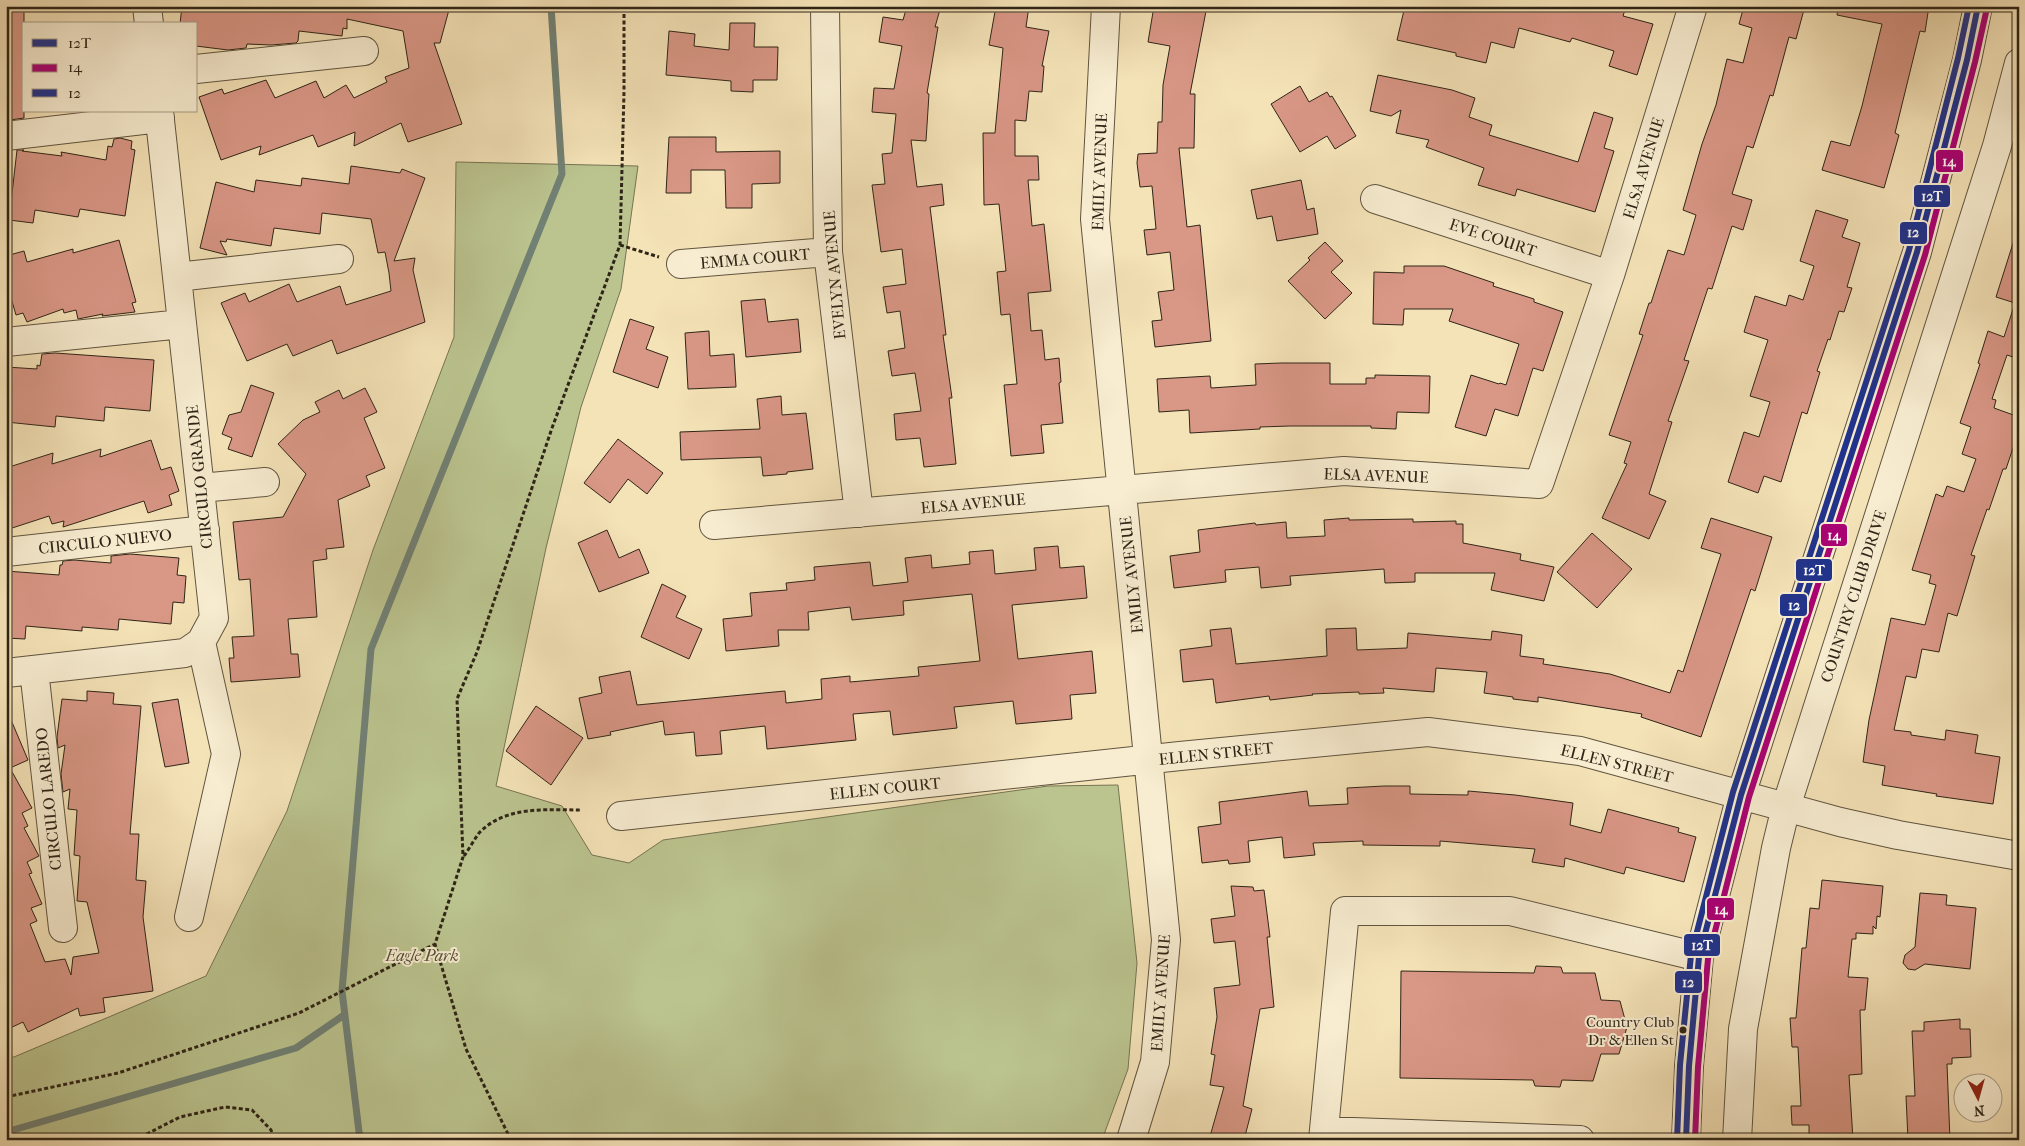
<svg xmlns="http://www.w3.org/2000/svg" width="2025" height="1146" viewBox="0 0 2025 1146" font-family="'IM FELL French Canon',serif">
<style>
.green{fill:#bbc48f;stroke:#757453}
.lines{fill:none;stroke-linecap:round;stroke-linejoin:round}
.stream{stroke:#718175;stroke-width:7}
.building{fill:#d99786;stroke:#2f2517}
.minor-casing{stroke:#60543f;stroke-width:30}
.path{stroke:#2f2517;stroke-width:3;stroke-dasharray:4 2.5;stroke-linecap:butt}
.minor{stroke:#f8edd1;stroke-width:28}
.bus-1-casing{stroke:#f8edd1;stroke-width:10}
.bus-2-casing{stroke:#f8edd1;stroke-width:10}
.bus-3-casing{stroke:#f8edd1;stroke-width:10}
.bus-1{stroke:#21338b;stroke-width:6}
.bus-2{stroke:#a90272;stroke-width:6}
.bus-3{stroke:#21338b;stroke-width:6}
.bus-dot{fill:#2f2517;stroke:#f8edd1;stroke-width:2}
.labels{text-anchor:middle;stroke-width:4;stroke-linejoin:round;paint-order:stroke}
.bus-label{font-size:15px;fill:#2f2517;stroke:#f8edd1;text-anchor:end}
.street-label{font-size:16px;fill:#2f2517;stroke:#f8edd1}
.park-label{font-size:16px;font-style:italic;fill:#524d35;stroke:#f8edd1}
.line-badge{stroke:#f8edd1;stroke-width:2}
.badge-label{font-size:14px;text-anchor:middle;font-weight:bold;fill:#fff}
</style>
<rect width="100%" height="100%" fill="#f5e3b8"/>
<filter id="stains"><feTurbulence type="fractalNoise" baseFrequency=".004" numOctaves="4"/><feColorMatrix values="0 0 0 0 .2 0 0 0 0 .09 0 0 0 0 .02 0 0 0 .5 -.17"/></filter>
<radialGradient id="worn" r=".72"><stop offset=".6" stop-color="#630" stop-opacity="0"/><stop offset="1" stop-color="#630" stop-opacity=".3"/></radialGradient>
<path class="green" d="M456,162l182,4 -17,123 -40,118 -35,141 -50,238 66,20 30,49 37,8 34,-23 385,-54 70,-1 19,178 -9,106 -26,71h-855l-3,-4 -14,4h-224v-83h8l192,-81 81,-165 86,-261 81,-213z"/>
<g class="lines">
<path class="stream" d="M6,1132l290,-84 48,-33
M360,1140l-18,-149 29,-342 191,-475 -11,-168"/>
</g>
<path class="building" d="M6,6h18v112l-14,2 -4,-11z
M182,6h268l-10,37h-6l28,81 -54,18 -7,-19 -47,23 1,-14 -37,15 -5,-12 -54,20 2,-9 -40,14 -22,-63 23,-8 2,5 42,-14 9,18 41,-17 8,17 22,-13 8,13 33,-16 -2,-5 24,-9 -6,-37 -56,-12v10l-4,-1 -1,8 -43,-5 -1,10 -2,2 -25,2 -24,-1 -1,4 -18,2 -32,-4v-22h-16z
M907,6h34l-6,21h3l-11,66 2,1 -3,47 -15,-1 6,47 25,-3 2,21 -14,2 16,128h-3l9,63h-3l7,66 -32,3 -4,-29 -24,2 -2,-26 27,-3 -6,-38 -23,3 -4,-25 17,-3 -5,-37 -13,2 -4,-26 23,-3 -4,-35 -21,3 -9,-67 13,-1 -3,-30 10,-1 4,-39 -24,-2 2,-24 20,1 8,-43 -23,-4 4,-25 20,3z
M996,6h33l-3,21 23,4 -7,35h2l-2,26 -13,-1 -3,30 -11,-1v36h23l1,24h-11l4,46 12,-2 7,67 -23,2 3,38 11,-1 3,30 14,-2 2,24 -2,1 4,40 -22,2 3,28 -33,3 -7,-71 13,-1 -7,-70 -9,1 -4,-43 9,-1 -7,-67 -15,1 -1,-72h12l8,-85 -14,-3z
M1154,6h53l-17,88h5l-1,54h-15l8,79 13,-2 11,116 -56,6 -3,-26 10,-1 -4,-28 16,-2 -4,-38 -23,3 -3,-25 12,-1 -4,-43 -12,1 -3,-24 1,-9 19,-1 1,-31h4l1,-37 7,-39 -22,-4z
M1405,6h207l13,4 -2,6 30,8 -16,51 -28,-9 5,-15 -42,-13 -2,4 -51,-14 -5,20 -23,-6 -5,21 -30,-7v-3l-59,-13z
M1744,6h61l-9,33 -7,-2 -16,59 -3,-1 -17,53 -6,-2 -15,48 20,6 -9,30 -11,-4 -20,63 -4,-1 -24,72 5,1 -21,60 4,1 -23,72 17,7 -17,38 -47,-21 25,-54 -3,-1 7,-21 -22,-7 34,-100 -4,-1 10,-31h2l17,-53 16,5 12,-40 -13,-5 19,-66 14,-39 11,-46 16,4 9,-35 -13,-4z
M1838,6h91l-4,26 -5,-1 -25,102 4,2 -15,53 -62,-18 9,-29 19,5 12,-40 20,-82 -45,-9z
M730,23h25l-1,24h24l-1,33h-24v12l-22,-1v-10l-65,-6 3,-44 26,3 -1,12 35,4z
M1378,75l74,15 23,8 -6,19 23,8 -3,10 89,27 16,-50 19,6 -9,30 10,3 -19,61 -78,-23 -2,7 -37,-11 6,-17 -58,-21 3,-7 -33,-7 5,-23 -10,6 -21,-5z
M1300,86l9,16 18,-10 3,5 2,-1 24,40 -21,13 -8,-13 -27,16 -29,-48z
M669,137h47v15l64,-1v32l-28,1v24h-26l-1,-38h-34v23h-25z
M120,138l12,3 -1,8 4,1 -10,66 -45,-7 -2,8 -43,-7 -2,13 -24,-3 8,-70h7l-2,1 40,5 -1,-4 45,8 2,-14 4,1 2,-8z
M351,166l49,7 2,-4 23,9 -31,83 21,-3 -2,12 12,52 -88,32 -5,-14 -39,16 -6,-12 -40,17 -26,-58 24,-10 4,9 40,-18 8,18 43,-16 6,19 45,-14 -2,-18 -4,-21 -7,1 -7,-34 -49,-6 -2,21 -46,-6 -3,18 -44,-7 -1,3 -6,-1 7,14 -27,-7 16,-66 38,10 2,-12 45,6 1,-8 47,6z
M1301,180l6,30 7,-2 4,26 -41,7 -5,-25 -15,3 -6,-29z
M1816,210l32,10 -6,17 18,6 -13,44 5,1 -8,24 -5,-1 -9,29 -2,-1 -11,32 3,1 -13,42 -5,-2 -21,70 -17,-6 -6,17 -30,-11 16,-50 15,5 11,-35 -20,-6 18,-56 -24,-8 11,-36 31,10 3,-11 14,5 11,-34 -14,-5z
M2015,237h4v122l-12,-4 -15,44 4,1 -2,8 25,9v13l-13,39h-3l-14,41 -2,-1 -16,46 4,1 -18,60 -9,-3 -9,39 -17,-3 -6,29 -10,-2 -12,54 17,2v3l34,5 1,-10 32,5 -3,18 25,4 -7,47 -57,-8 1,-2 -55,-9 3,-19 -22,-4 6,-42 22,-102 34,7 11,-40 -7,-2 2,-8 -19,-5 24,-76 7,3 4,-11 17,6 12,-33 -14,-5 9,-27 -11,-4 20,-59 -2,-1 10,-32 16,6 11,-34 -19,-6z
M119,240l17,62 -4,1 3,9 -33,4 1,-2 -25,5 -2,-9 -12,3 -1,-4 -36,13 -4,-9 -7,2 -10,-34v-25l18,-5 3,11 46,-13v4z
M1325,242l18,19 -12,11 21,21 -27,26 -37,-38 22,-21 -2,-2z
M1404,266h40l50,17 -1,3 41,13v3l29,10 -20,59 -10,-3 -15,48 -23,-7 -9,27 -31,-9 16,-52 28,9 1,-1 6,2 13,-41 -70,-23 4,-12h-49l-1,16 -30,-1 1,-52 30,1z
M765,299l3,23 30,-3 3,33 -55,5 -5,-56z
M630,319l24,8 -8,22 22,8 -10,31 -45,-16z
M709,331l1,25 24,-2 2,33 -48,2 -3,-56z
M55,353l99,7 -4,51 -45,-4 -1,14 -48,-5 -1,11 -49,-5v-55l31,2v-4l3,1 2,-12z
M1281,363h49v21h36v-6h9v-3l55,1 -1,37 -32,-1 -1,17 -25,-1v-2h-81l-30,1v2l-70,4 -1,-23 -30,2 -2,-33 53,-3 1,12 45,-3 -1,-21z
M251,385l23,8 -22,64 -24,-8 4,-11 -10,-4 7,-19 12,-3z
M365,388l12,24 -13,6 21,50 -19,8 4,10 -32,14 6,47 -18,2 1,10 -14,2 4,56 -29,2 3,35h7l2,23 -69,5 -2,-24h5l-2,-21 22,-1 -4,-57 -11,1 -6,-58 50,-5 23,-43 -28,-30 25,-24 17,-8 -5,-10 24,-12 4,9z
M781,396l1,19 24,-2 7,56 -26,3v2l-24,2 -2,-19 -80,3 -1,-28 80,-3 -3,-30z
M618,439l45,34 -16,21 -19,-15 -18,24 -26,-20z
M151,440l10,30 10,-3 8,24 -10,4 3,10 -24,8 -4,-12 -81,26 1,-6 -12,3 -3,-8 -43,14v-62l47,-15 -1,11 49,-15 -1,8z
M1349,518v2l64,-1v3l43,-1v3h7v19l58,11 -1,6 34,7 -10,34 -53,-11 4,-17h-80v9l-30,1 -1,-14 -94,7 1,9 -30,3 -2,-21 -34,3 1,12 -52,6 -4,-32 30,-4 -2,-22 57,-7 1,2 30,-3 1,16 38,-2 -1,-16z
M1711,518l61,19 -17,54 -4,-2 -50,148 -60,-20 1,-3 -104,-17v5l-25,-3v-2l-29,-4 3,-21 -51,-4 -2,24 -51,-4 1,5 -25,1v-2l-47,2 1,1 -43,5 -1,-4 -53,7 -3,-24 -30,3 -3,-32 32,-4 -2,-16 21,-2 5,36 91,-8 -1,-27 30,-1 1,22 50,-2 1,-15 83,7 1,-9 30,4 -2,21 24,3 -1,5 67,10 60,19 8,-23 5,2 38,-118 -20,-6z
M607,530l12,28 20,-9 10,24 -50,19 -21,-49z
M1592,533l40,36 -35,39 -40,-36z
M1058,546l2,22 24,-2 3,32 -75,7 6,54 74,-8 4,42 -26,2 2,24 -56,5 -3,-23 -59,6 3,21 -64,7 -3,-24 -37,3 3,26 -89,9 -2,-23 -45,5 2,23 -26,2 -2,-24 -29,3 -2,-14 -53,11 1,3 -23,4 -9,-41 23,-5 -3,-16 31,-6 7,34 148,-14 1,12 36,-4 -1,-20 29,-3v6l69,-6 -1,-9 62,-6 -8,-67 -69,7 1,14 -52,5 -2,-13 -42,5 1,18h-31l1,16 -53,5 -3,-32 29,-3 -2,-23 37,-3 -1,-7 29,-3 -1,-13 56,-5 3,24 35,-4 -3,-24 26,-3 1,13 38,-4 -1,-12 24,-2 2,24 41,-4 -2,-22z
M130,554l49,4 -2,17 9,1 -2,27 -11,-1 -2,22 -52,-5 -1,11 -36,-3v4l-56,-5 -1,13 -19,-1v-67l53,4 1,-10h2l1,-4 11,-1 37,3v-7z
M662,584l24,12 -10,21 26,12 -13,30 -48,-22z
M87,691l27,2 -1,11 28,2 -11,128h9l-3,46 10,1 -3,36 10,74 -50,7 2,14 -25,4 -2,-8 -50,24 -5,-10 -17,8v-322l22,52 -18,8 22,40 -10,5 6,13 -4,2 15,28 -12,6 5,11 -3,1 13,30 -11,4 6,13 -7,3 15,38 20,-3 6,16 2,-18 26,-4 -12,-51 -10,-1 3,-45 -6,-1 3,-45 -9,-1 2,-20 -7,3 -2,-18 4,-29 -7,3 -1,-11 5,-38 25,2z
M178,699l11,64 -24,4 -13,-64z
M536,706l47,32 -32,47 -45,-34z
M1384,786h26v8l58,1v-4l47,4 58,8 -3,22 31,8 7,-24 71,19 -1,4 18,5 -12,45 -58,-15 -2,7 -59,-16 -1,9 -32,-5 3,-13 -95,-8v5l-77,-1v-4l-50,2 2,12 -31,3 -2,-21 -34,4 2,21 -21,2 -1,-4 -26,3 -4,-36 23,-3 -2,-22 88,-11 2,15 39,-2 -1,-16z
M1822,880l61,6 -3,31 -3,-1 -1,13 -3,-3v8l-17,-1v6h-4l-4,38 20,1 -3,32h-5l2,64 -13,1 4,65h-44v-15h-17l-1,-19h10l-3,-59h-6l-2,-29h6l6,-70h4l4,-40 9,1z
M1231,886l22,1 1,4 10,-1 6,47h-3l7,70 -14,2 -17,97 9,3 -8,31h-35l15,-53 -14,-2 5,-30 -4,-1 6,-37 -3,-29 26,-3 -5,-44 -21,2 -3,-24 24,-3z
M1920,893l27,2 -1,10 30,3 -6,61 -45,-5 -10,6 -7,-1 -5,-6 2,-8 10,-8z
M1536,966l25,1 2,6h32l6,27 19,1 7,26 -8,27h-18l-8,27 -31,-1 -2,7 -25,-1 -2,-6 -133,-2 1,-107 133,2z
M1960,1019v10h10l1,28 -19,1v6h-5l3,76h-42l-2,-44h9l-3,-65h12v-9z"/>
<g class="lines">
<g class="minor-casing">
<path id="minor" d="M147,6l2,18
M825,6l3,246 31,261
M1106,6l-11,213 71,721 -11,122 -24,78
M196,69l168,-18
M6,136l154,-18
M1375,199l235,76
M681,264l147,-12
M177,277l162,-18
M6,342l176,-18
M200,488l65,-6
M714,525l630,-54 195,13 71,-209 83,-269
M6,552l199,-22
M34,670l29,258
M6,673l179,-20 16,-11 13,-24 -55,-507
M621,816l559,-60 248,-24 152,19 260,71 58,13 121,21
M189,917l37,-163 -25,-112
M1324,1131l256,9
M1323,1140l22,-229h165l189,46
M1686,1140l3,-74 10,-109 42,-162 176,-543 50,-192 11,-54
M1737,1140l6,-111 33,-181 10,-41 211,-661 22,-83"/>
</g>
<path class="path" d="M620,245l39,12
M464,856c5,-7 10,-16 15,-23 27,-28 68,-23 103,-23
M6,1097l112,-24 181,-60 136,-69
M135,1140l45,-23 45,-10 27,3 19,20 4,10
M511,1140l-45,-91 -31,-105 28,-87 -6,-158 20,-47 75,-224 68,-183 4,-153v-86"/>
<use href="#minor" class="minor"/>
<g class="bus-1-casing">
<path id="bus-1" d="M1686,1140l3,-74 10,-109 42,-162 176,-543 50,-192 11,-54"/>
</g>
<g class="bus-2-casing">
<path id="bus-2" d="M1695,1140l3,-73 10,-108 41,-162 176,-542 50,-193 12,-54"/>
</g>
<g class="bus-3-casing">
<path id="bus-3" d="M1677,1140l3,-75 11,-110 42,-163 176,-542 49,-192 11,-52"/>
</g>
<use href="#bus-1" class="bus-1"/>
<use href="#bus-2" class="bus-2"/>
<use href="#bus-3" class="bus-3"/>
</g>
<circle class="bus-dot" cx="1683" cy="1030" r="4.5"/>
<g class="labels">
<g class="bus-label">
<text x="1674" y="1027">Country Club<tspan x="1674" dy="18">Dr &amp; Ellen St</tspan></text>
</g>
<g class="street-label">
<text transform="translate(1643 168) rotate(-73)" y="6">ELSA AVENUE</text>
<text transform="translate(1099 172) rotate(-88)" y="6">EMILY AVENUE</text>
<text transform="translate(1493 237) rotate(18)" y="6">EVE COURT</text>
<text transform="translate(755 258) rotate(-5)" y="6">EMMA COURT</text>
<text transform="translate(834 275) rotate(-95)" y="6">EVELYN AVENUE</text>
<text transform="translate(1376 475) rotate(2)" y="6">ELSA AVENUE</text>
<text transform="translate(199 477) rotate(-96)" y="6">CIRCULO GRANDE</text>
<text transform="translate(973 503) rotate(-5)" y="6">ELSA AVENUE</text>
<text transform="translate(105 541) rotate(-6)" y="6">CIRCULO NUEVO</text>
<text transform="translate(1131 575) rotate(-96)" y="6">EMILY AVENUE</text>
<text transform="translate(1853 596) rotate(-72)" y="6">COUNTRY CLUB DRIVE</text>
<text transform="translate(1216 753) rotate(-6)" y="6">ELLEN STREET</text>
<text transform="translate(1617 763) rotate(14)" y="6">ELLEN STREET</text>
<text transform="translate(885 788) rotate(-6)" y="6">ELLEN COURT</text>
<text transform="translate(48 799) rotate(-96)" y="6">CIRCULO LAREDO</text>
<text transform="translate(1160 993) rotate(-86)" y="6">EMILY AVENUE</text>
</g>
<g class="park-label">
<text x="422" y="961">Eagle Park</text>
</g>
</g>
<g class="line-badge">
<rect x="1935" y="149" width="29" height="24" rx="5" fill="#a90272"/>
<rect x="1913" y="184" width="38" height="24" rx="5" fill="#21338b"/>
<rect x="1899" y="221" width="29" height="24" rx="5" fill="#21338b"/>
<rect x="1820" y="523" width="28" height="24" rx="5" fill="#a90272"/>
<rect x="1795" y="558" width="38" height="24" rx="5" fill="#21338b"/>
<rect x="1779" y="593" width="29" height="24" rx="5" fill="#21338b"/>
<rect x="1706" y="897" width="29" height="24" rx="5" fill="#a90272"/>
<rect x="1683" y="933" width="38" height="24" rx="5" fill="#21338b"/>
<rect x="1674" y="970" width="29" height="24" rx="5" fill="#21338b"/>
</g>
<g class="badge-label">
<text x="1949" y="166">14</text>
<text x="1932" y="201">12T</text>
<text x="1913" y="237">12</text>
<text x="1834" y="540">14</text>
<text x="1814" y="575">12T</text>
<text x="1794" y="610">12</text>
<text x="1721" y="914">14</text>
<text x="1702" y="950">12T</text>
<text x="1688" y="987">12</text>
</g>
<rect width="2025" height="1146" fill="none" stroke="#f5e3b8" stroke-width="25"/>
<rect x="8" y="8" width="2010" height="1131" fill="none" stroke="#2f2517" stroke-width="2.5"/>
<rect x="12" y="12" width="2000" height="1121" fill="none" stroke="#2f2517"/>
<rect x="22" y="22" width="175" height="90" fill="#f8edd1" stroke="#a89d87"/>
<rect x="32" y="39" width="25" height="8" fill="#21338b" stroke="#a89d87"/>
<text x="68" y="48" font-size="15" fill="#2f2517">12T</text>
<rect x="32" y="64" width="25" height="8" fill="#a90272" stroke="#a89d87"/>
<text x="68" y="72" font-size="15" fill="#2f2517">14</text>
<rect x="32" y="89" width="25" height="8" fill="#21338b" stroke="#a89d87"/>
<text x="68" y="98" font-size="15" fill="#2f2517">12</text>
<g transform="translate(1978 1098) rotate(174)"><circle r="24" fill="#f8edd1" stroke="#a89d87"/>
<path d="M0-4L9 19L0 12L-9 19Z" fill="#8f2418"/>
<text y="-8" font-size="14" font-weight="bold" text-anchor="middle" fill="#2f2517">N</text>
</g>
<rect width="100%" height="100%" filter="url(#stains)"/>
<rect width="100%" height="100%" fill="url(#worn)"/>
</svg>
